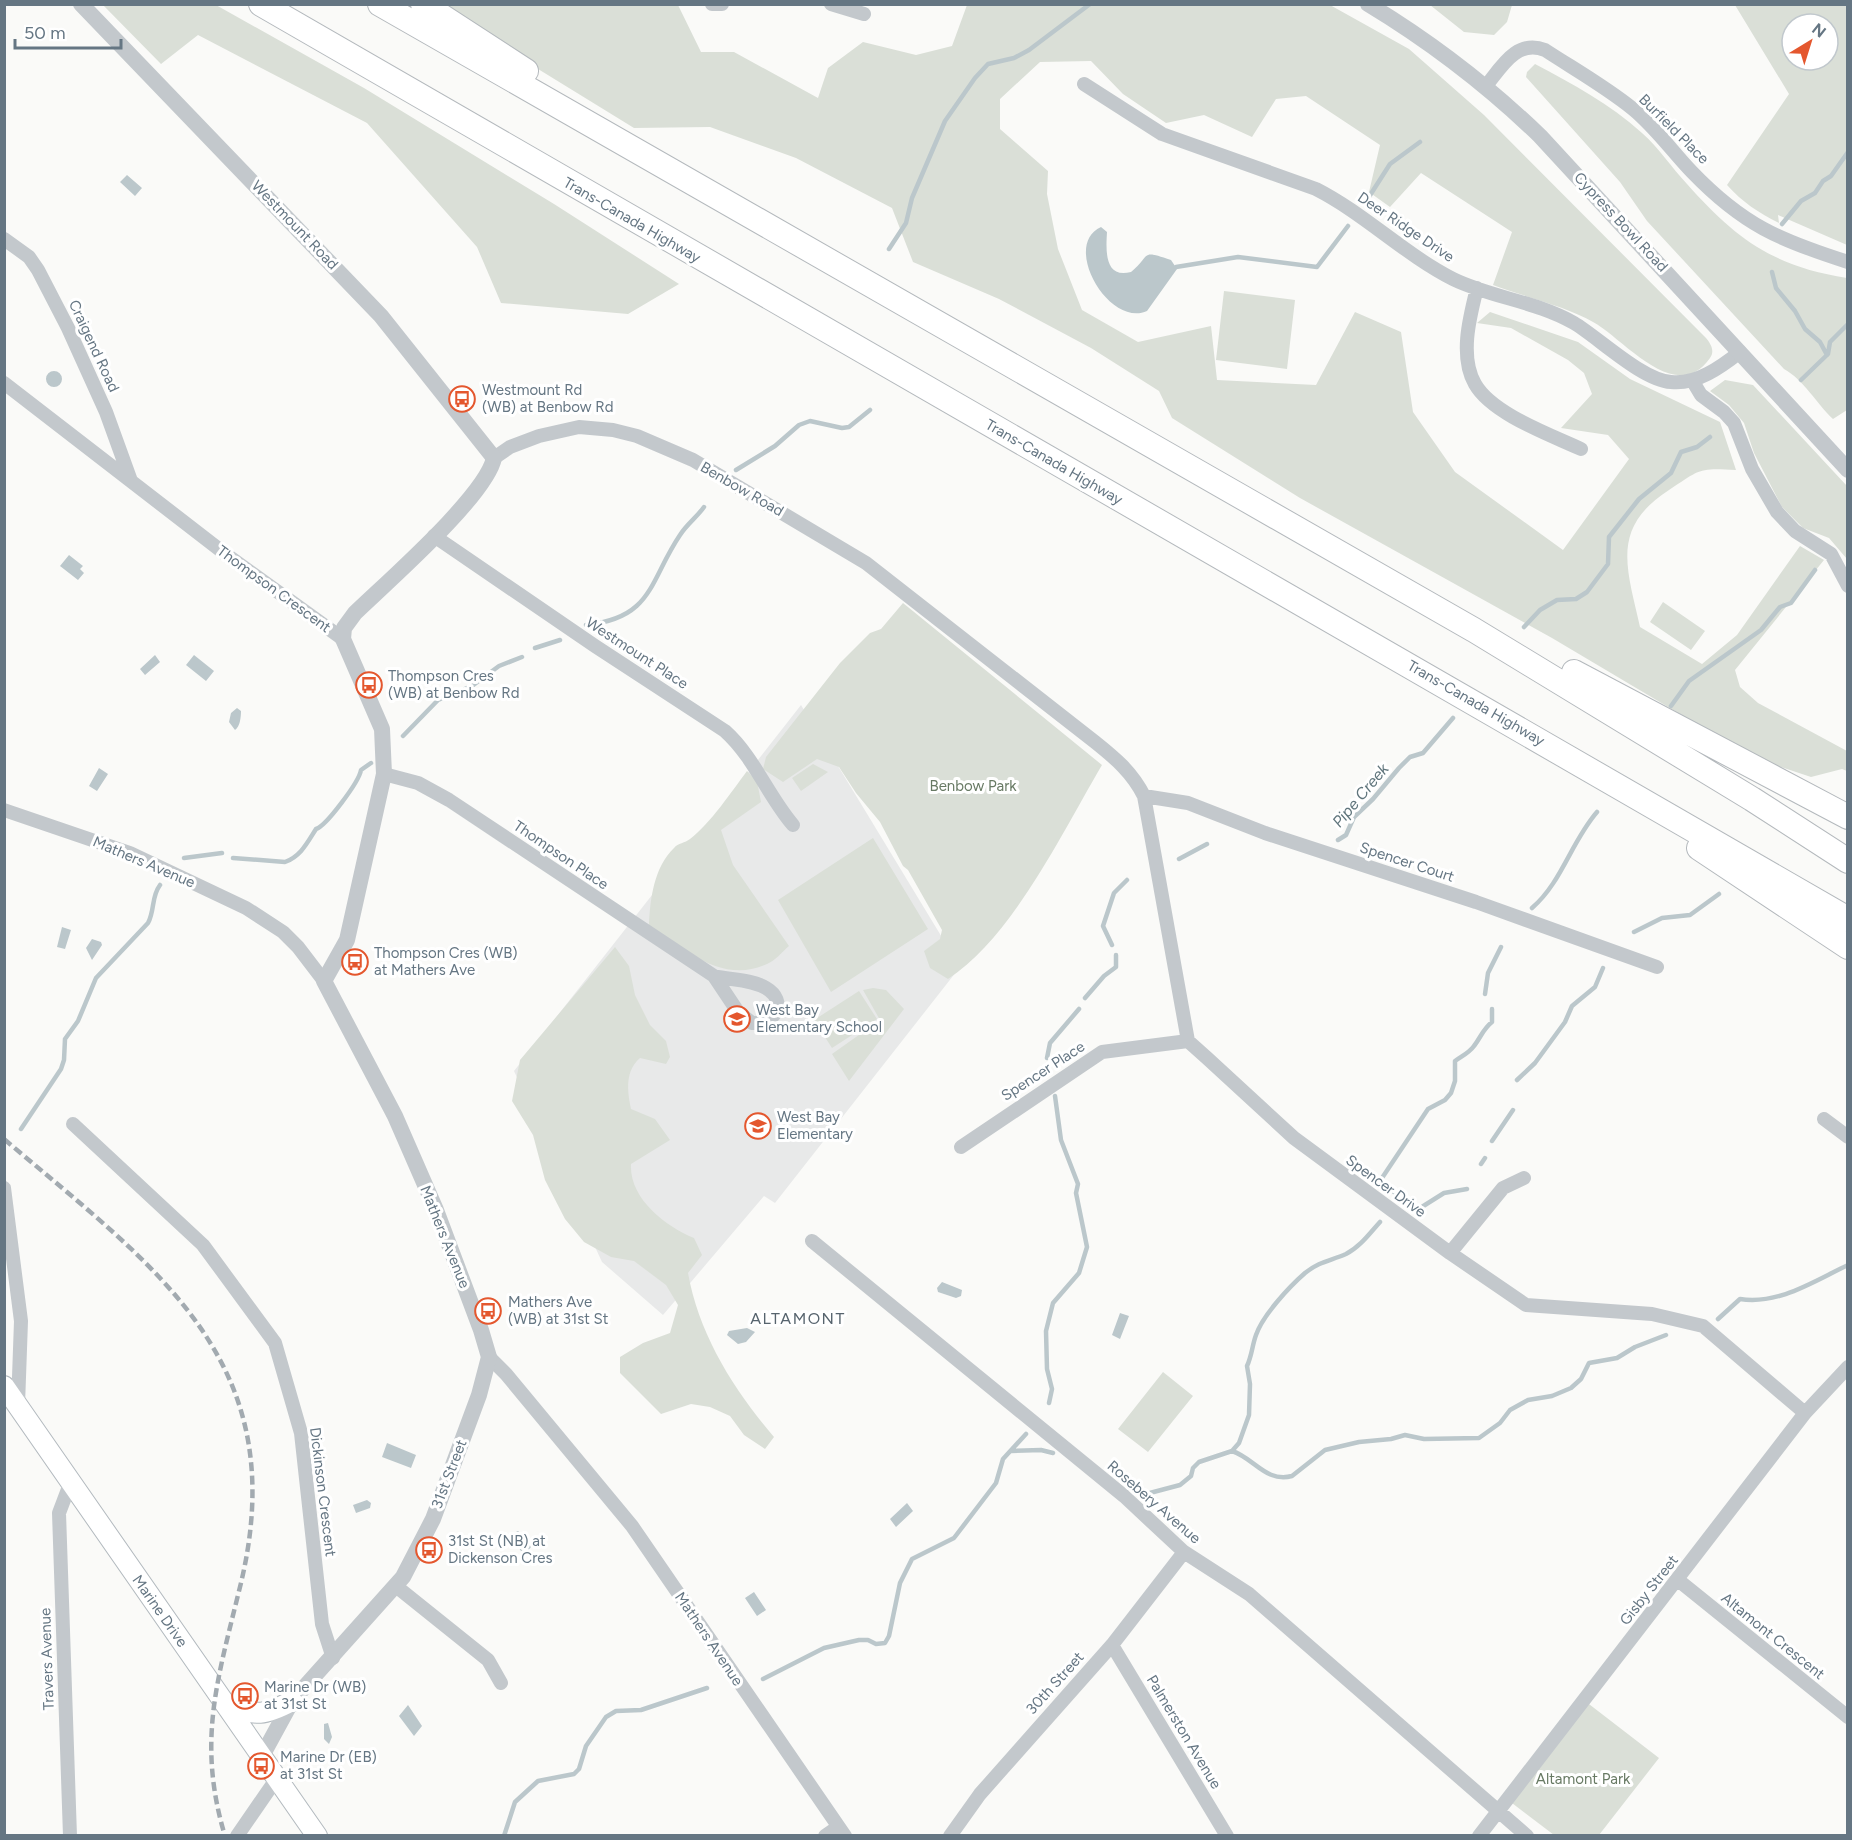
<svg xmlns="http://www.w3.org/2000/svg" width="1852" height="1840" viewBox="0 0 1852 1840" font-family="Figtree,sans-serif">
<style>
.built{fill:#e8e9e9}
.green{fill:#dadfd7;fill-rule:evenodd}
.water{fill:#bbc7cb}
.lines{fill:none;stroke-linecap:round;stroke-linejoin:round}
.stream{stroke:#bbc7cb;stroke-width:4.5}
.secondary-casing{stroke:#b3babf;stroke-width:22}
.motorway-casing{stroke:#b4b9bd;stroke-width:26}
.minor{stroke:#c3c8cc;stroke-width:14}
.tertiary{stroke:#c3c8cc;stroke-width:16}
.secondary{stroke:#fff;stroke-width:20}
.motorway{stroke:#fff;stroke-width:24}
.rail{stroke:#a2aab0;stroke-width:4.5;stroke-dasharray:9 4.5;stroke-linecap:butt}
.labels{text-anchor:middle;stroke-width:6;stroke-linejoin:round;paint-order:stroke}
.street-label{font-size:15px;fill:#657683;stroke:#fff}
.poi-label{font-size:15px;fill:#657683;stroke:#fff;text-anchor:start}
.park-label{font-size:15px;fill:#687a64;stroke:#fff}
.water-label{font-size:16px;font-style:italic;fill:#60757c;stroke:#fff}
.neighbourhood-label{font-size:16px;letter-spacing:1.5px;fill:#57646e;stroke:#fff}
</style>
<rect width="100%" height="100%" fill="#fafaf8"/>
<path class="built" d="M801,705l159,262 -185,236 -11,-7 -101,119 -61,-53 -88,-191z"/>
<path class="green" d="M103,5h113l148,83 190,116 125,80 -51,30 -127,-11 -24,-56 -110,-124 -169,-88 -37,29z
M434,5h244l23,47h33l84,46 10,-30 35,-26 53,13 36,-9 15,-41h363l79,44 75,66 222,223c5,6 9,13 4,20 -34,49 -87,-20 -117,-36 -25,-15 -71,-26 -100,-37l19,-53 -91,-59 -31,34 -21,-15 11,-47 -74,-49 -30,3 -24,38 -48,-22 -38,8 -43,-29 -32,-33 -51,1 -40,37v30l48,42 -1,23 11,55 24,61 56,32 73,-16 6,54 99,5 39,-73 46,20 12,80 42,60 108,78 66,-91 -21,-24 -47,-7 31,-34 -8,-21 -16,-13 -57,-32 -34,-5 13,-11 88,30 52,37 90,43 16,48c-38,-2 -35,-1 -67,20 -59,38 -42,78 -29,137l62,37 35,-29 63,-89 24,14 -89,110 5,17 18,16 89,48v20l-5,-2 -31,8 -57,-19 -202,-120 -252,-140 -128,-80 -13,-27 -68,-43 -92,-49 -86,-37 -21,-54 -96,-50 -86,-31 -76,1z
M1430,5h82l-5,17 -13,13 -30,-3z
M1735,5h112v240l-69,-30 1,8c-20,-10 -37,-21 -52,-38l62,-91zM1792,24h36v36h-36z
M1535,64c38,20 75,40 107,69 17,15 30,35 45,51 50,56 86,82 160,94v132l-14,9c-17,-16 -29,-39 -49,-50l-137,-148 -27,-39 -94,-105 1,-5z
M1224,291l71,9 -8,69 -71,-9z
M1725,380l28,5 94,101v73l-18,-21 -26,-10 -21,-21 -28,-54 -10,-30 -15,-18 -19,-14z
M1663,602l42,29 -14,19 -41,-28z
M903,603l199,162c-39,66 -90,173 -154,214l-18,-11 -6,-17 16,-12 2,-9 -34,-60 -5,-4 -23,-44 -24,-29 -17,-26 -22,-8 -34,23 -20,-13 3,-12 74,-94 30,-30 11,-4z
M813,764l15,8 -27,19 -9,-13z
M747,771l10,10 4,21 -40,28 12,35 56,81c-7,6 -14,15 -22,18 -45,21 -82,-15 -118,-38 1,-27 5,-59 25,-78 4,-5 11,-5 16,-9 20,-15 42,-48 57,-68z
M873,838l55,91 -97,63 -53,-92z
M615,947l14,19 6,29 15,30 16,16 4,16 -4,7 -26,-6c-15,13 -13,33 -9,51l24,10 15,21 -39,24c-2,34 34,62 63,74l8,17 -14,18c11,62 46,117 86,164l-9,12 -21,-14 -14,-19 -20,-9 -19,-3 -30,10 -41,-41v-16l23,-14 27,-10 8,-28 -12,-20 -32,-24 -23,-4 -27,-15 -19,-23 -20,-39 -12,-45 -21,-34 8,-41z
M873,988l13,2 18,19 -55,72 -17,-27 48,-34 -17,-30z
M859,991l18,28 -45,29 -18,-28z
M1163,1372l30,24 -45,56 -30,-23z
M1585,1701l74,57 -60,77h-45l-46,-35z"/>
<path class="water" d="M127,175l15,13 -7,8 -15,-14z
M1101,227l6,5c-1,18 -3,47 24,40 21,-17 8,-23 40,-12l6,9 -30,42c-38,17 -86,-66 -46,-84z
M46 379a8 8 0 1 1 16 0a8 8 0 1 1-16 0Z
M69,555l14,11 -3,3 4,4 -6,7 -18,-14z
M155,655l5,7 -15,13 -5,-6z
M194,655l20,16 -8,10 -20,-16z
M237,708l4,3c0,6 -1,16 -6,19l-6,-8 2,-9z
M99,768l9,6 -11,17 -8,-5z
M62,927l9,3 -6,19 -8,-2z
M92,939l9,3 1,3 -10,15 -6,-12z
M942,1282l20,8 -1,6 -5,2 -18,-6 -1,-4z
M1120,1313l9,3 -9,23 -8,-4z
M747,1328l8,4 -9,10 -8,2 -11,-9 2,-4z
M387,1443l29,12 -5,13 -29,-11z
M367,1500l4,3 -1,5 -14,5 -3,-8z
M907,1503l6,8 -17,16 -6,-8z
M518,1531l9,8 4,8 -4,5 -6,-1 -8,-12 1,-6z
M754,1592l12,18 -9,6 -12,-18z
M408,1705l14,21 -8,10 -15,-20z
M328,1723l4,14 -3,7 -5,-5v-15z"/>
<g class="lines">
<path class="stream" d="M1367,200l23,-36 30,-22
M1782,224l19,-23 14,-8 8,-12 8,-5 17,-24
M889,249l17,-26 6,-25 33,-77 30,-43 13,-14 26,-6 15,-8 61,-46
M1176,267l62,-10 79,10 31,-41
M1772,272l4,16 19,23 10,18 15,13 7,13
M1801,380l27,-26 2,-12 18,-18
M736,470l39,-24 24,-21 11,-4 32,7 7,-1 21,-17
M586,625c67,-7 63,-44 94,-90 7,-11 17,-18 24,-28
M1524,627l16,-17 17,-10 19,-1 11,-7 21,-28 1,-27 30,-38 32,-26 10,-21 16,-5 13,-10
M535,648l25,-8
M1671,706l18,-25 72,-51 19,-23 11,-4 24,-33
M403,736l35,-36 34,-14 27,-20 23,-9
M1338,840l8,-5 8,-18 19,-18 26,-31 11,-11 13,-4 30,-35
M184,858l38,-5
M233,858l52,4c16,-6 22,-19 31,-33 10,-3 43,-47 45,-59l10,-7
M1179,859l28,-15
M1532,908c30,-26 39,-66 65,-96
M1634,932l28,-14 28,-3 29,-21
M1112,945l-9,-19 11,-33 13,-13
M1485,994l3,-21 13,-26
M1085,998l19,-22 12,-9v-12
M1047,1058l3,-15 29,-34
M1517,1080l18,-17 30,-41 7,-16 23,-19 8,-19
M21,1129l40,-60 3,-9 1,-21 13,-18 18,-43 52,-55c7,-13 3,-26 12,-38
M1492,1141l21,-31
M1481,1164l4,-6
M1467,1189l-23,4 -27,17 -37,-29 48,-72 17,-9 6,-7 4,-12v-20c7,-5 14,-8 19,-15 7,-9 9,-17 18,-24v-13
M1718,1319l22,-20c39,6 74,-18 108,-34
M1049,1403l3,-14 -5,-20 -1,-38 7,-28 26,-30 8,-26 -11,-54 2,-9 -17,-44 -6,-44
M1011,1451l30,-1 12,3
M1232,1451c22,7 34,32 60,25l33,-26 34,-8 32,-3 14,-4 19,4 55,-1 21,-15 10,-13 18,-10 24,-4 19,-8 10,-9 8,-16 28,-5 18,-11 31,-12
M1146,1494l34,-9 11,-9 2,-8 6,-6 33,-11 7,-8 10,-28 1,-31 -3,-18c5,-11 5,-20 9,-31 7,-20 33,-48 49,-62 15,-12 25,-12 41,-19 14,-7 24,-21 34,-32
M763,1679l61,-31 35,-8h9l8,4 9,-1 4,-7 11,-53 12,-24 42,-21 42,-55 7,-24 23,-25
M504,1836l11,-34 23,-21 36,-7 5,-5 7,-23 20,-29 10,-6 25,-1 66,-22"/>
<g class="secondary-casing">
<path id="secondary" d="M4,1386l313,450
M226,1705c32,10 36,12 66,-4"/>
</g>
<g class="motorway-casing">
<path id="motorway" d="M261,4l1587,915
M380,4l1094,626 278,169 96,62
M423,4l103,67
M1574,672l274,145
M1699,848l149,99"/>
</g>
<path class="minor" d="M712,4h10
M831,4l33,10
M1084,84l78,50 154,55c49,25 88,65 137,90 39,19 83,22 121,44 25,15 68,57 97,59 25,3 50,-15 69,-30
M1486,86c16,-20 31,-47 59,-36 29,19 61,37 88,59 22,18 39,42 59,63 51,53 87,68 156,90
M4,239l25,18 9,13 30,58 38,84 25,69
M1477,288c-7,28 -18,68 -2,96 17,30 76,51 106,65
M1692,380l9,15 23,17 10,11 18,46 25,43 18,19 36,23 17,32
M4,383l220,170 119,86
M494,458l16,-11 29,-11 40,-9 34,3 24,6 56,24 173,103 229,179c20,16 37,30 49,54l44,245 19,17 87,80 156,115 76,52 126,9 51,12 102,87
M434,536l161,110 130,85c29,26 43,65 68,94
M384,774l34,9 31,17 265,176 24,36 14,11c24,2 36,-22 14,-35 -15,-9 -36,-8 -52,-12
M1144,796l44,7 77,30 211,69 181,65
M4,810l126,43 116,55 37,24 15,15 26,34
M1824,1119l24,18
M73,1124l130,121 72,98 26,90 21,191 11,34
M961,1147l141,-95 86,-11
M4,1188l17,133 -3,84
M812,1241l312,255 60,56 65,42 278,242
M1450,1253l53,-65 21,-10
M489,1357l17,17 126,152 213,310
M1678,1580l170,137
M397,1587l91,73 13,23
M1112,1645l115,191
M70,1836l-11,-323 11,-29
M237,1836l40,-58
M825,1836l13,-9
M950,1836l30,-42 132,-149 72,-93
M1479,1836l326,-423 43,-46"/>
<path class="tertiary" d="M81,4l300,312 113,142c-8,38 -108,125 -139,155l-11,15 -1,11 39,90 2,45 -37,166 -23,41 71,135 41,94 45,120 8,27 -10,38 -46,124 -30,58 -111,124 -30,55
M1368,4c63,38 119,81 172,132l308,334"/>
<use href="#secondary" class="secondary"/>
<use href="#motorway" class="motorway"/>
<path class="rail" d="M4,1139c154,131 293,224 235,452 -22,90 -42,152 -14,245"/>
</g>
<defs>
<g id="bus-ring" transform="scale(1.35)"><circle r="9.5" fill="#fff" stroke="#e4572e" stroke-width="1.5"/><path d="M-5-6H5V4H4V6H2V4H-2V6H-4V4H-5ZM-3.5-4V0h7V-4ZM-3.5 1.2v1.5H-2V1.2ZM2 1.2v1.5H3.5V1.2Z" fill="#e4572e"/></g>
<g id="school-ring" transform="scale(1.35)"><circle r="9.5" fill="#fff" stroke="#e4572e" stroke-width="1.5"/><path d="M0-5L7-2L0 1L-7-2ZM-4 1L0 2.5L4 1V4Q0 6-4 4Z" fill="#e4572e"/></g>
</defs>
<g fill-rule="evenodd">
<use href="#bus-ring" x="462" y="399"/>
<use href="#bus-ring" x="369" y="685"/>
<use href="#bus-ring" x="355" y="962"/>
<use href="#school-ring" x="737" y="1019"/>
<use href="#school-ring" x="758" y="1126"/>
<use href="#bus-ring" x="488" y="1311"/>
<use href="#bus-ring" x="429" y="1550"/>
<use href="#bus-ring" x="245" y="1696"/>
<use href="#bus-ring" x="261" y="1766"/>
</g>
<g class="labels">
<g class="street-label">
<text transform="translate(1674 129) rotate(45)" y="5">Burfield Place</text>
<text transform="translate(632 220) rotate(30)" y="5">Trans-Canada Highway</text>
<text transform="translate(1621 222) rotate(47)" y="5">Cypress Bowl Road</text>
<text transform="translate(295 225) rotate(46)" y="5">Westmount Road</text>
<text transform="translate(1406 227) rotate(34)" y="5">Deer Ridge Drive</text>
<text transform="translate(94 346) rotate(65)" y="5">Craigend Road</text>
<text transform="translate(1054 462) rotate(30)" y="5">Trans-Canada Highway</text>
<text transform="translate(742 489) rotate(30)" y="5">Benbow Road</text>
<text transform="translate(274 589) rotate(36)" y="5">Thompson Crescent</text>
<text transform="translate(637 653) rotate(33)" y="5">Westmount Place</text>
<text transform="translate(1476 703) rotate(30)" y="5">Trans-Canada Highway</text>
<text transform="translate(561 855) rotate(34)" y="5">Thompson Place</text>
<text transform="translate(144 862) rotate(23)" y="5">Mathers Avenue</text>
<text transform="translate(1407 862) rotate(18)" y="5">Spencer Court</text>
<text transform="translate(1043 1071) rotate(-33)" y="5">Spencer Place</text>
<text transform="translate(1386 1186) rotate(36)" y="5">Spencer Drive</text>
<text transform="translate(445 1237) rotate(68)" y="5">Mathers Avenue</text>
<text transform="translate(449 1474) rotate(-69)" y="5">31st Street</text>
<text transform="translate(323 1492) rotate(83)" y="5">Dickinson Crescent</text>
<text transform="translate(1154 1502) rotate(41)" y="5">Rosebery Avenue</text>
<text transform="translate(1649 1590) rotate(-52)" y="5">Gisby Street</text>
<text transform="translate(160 1611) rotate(55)" y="5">Marine Drive</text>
<text transform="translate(1773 1636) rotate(39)" y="5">Altamont Crescent</text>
<text transform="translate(709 1639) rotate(56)" y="5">Mathers Avenue</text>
<text transform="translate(47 1659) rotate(-92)" y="5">Travers Avenue</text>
<text transform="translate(1055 1683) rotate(-48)" y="5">30th Street</text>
<text transform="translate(1184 1732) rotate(59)" y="5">Palmerston Avenue</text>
</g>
<g class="poi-label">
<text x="482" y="395">Westmount Rd<tspan x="482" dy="17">(WB) at Benbow Rd</tspan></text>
<text x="388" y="681">Thompson Cres<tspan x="388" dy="17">(WB) at Benbow Rd</tspan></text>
<text x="374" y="958">Thompson Cres (WB)<tspan x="374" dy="17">at Mathers Ave</tspan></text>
<text x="756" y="1015">West Bay<tspan x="756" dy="17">Elementary School</tspan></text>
<text x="777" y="1122">West Bay<tspan x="777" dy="17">Elementary</tspan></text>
<text x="508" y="1307">Mathers Ave<tspan x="508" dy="17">(WB) at 31st St</tspan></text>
<text x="448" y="1546">31st St (NB) at<tspan x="448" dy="17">Dickenson Cres</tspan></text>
<text x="264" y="1692">Marine Dr (WB)<tspan x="264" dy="17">at 31st St</tspan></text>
<text x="280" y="1762">Marine Dr (EB)<tspan x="280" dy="17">at 31st St</tspan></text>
</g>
<g class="park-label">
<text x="973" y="791">Benbow Park</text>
<text x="1583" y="1784">Altamont Park</text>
</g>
<g class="water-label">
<text transform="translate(1360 795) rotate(-50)" y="6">Pipe Creek</text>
</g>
<g class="neighbourhood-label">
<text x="798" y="1324">ALTAMONT</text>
</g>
</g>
<rect width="1852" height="1840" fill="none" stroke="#657683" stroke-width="12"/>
<g transform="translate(1810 42) rotate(38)"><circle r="28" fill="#ffffff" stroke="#c1c8cd" stroke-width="1.5"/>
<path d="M0-4.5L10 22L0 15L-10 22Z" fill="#e4572e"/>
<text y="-9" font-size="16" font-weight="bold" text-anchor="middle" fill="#657683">N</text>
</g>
<path d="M15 39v9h106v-9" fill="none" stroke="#657683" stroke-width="3"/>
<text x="24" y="39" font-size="18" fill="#657683" stroke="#ffffff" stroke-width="4.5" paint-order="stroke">50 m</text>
</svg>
